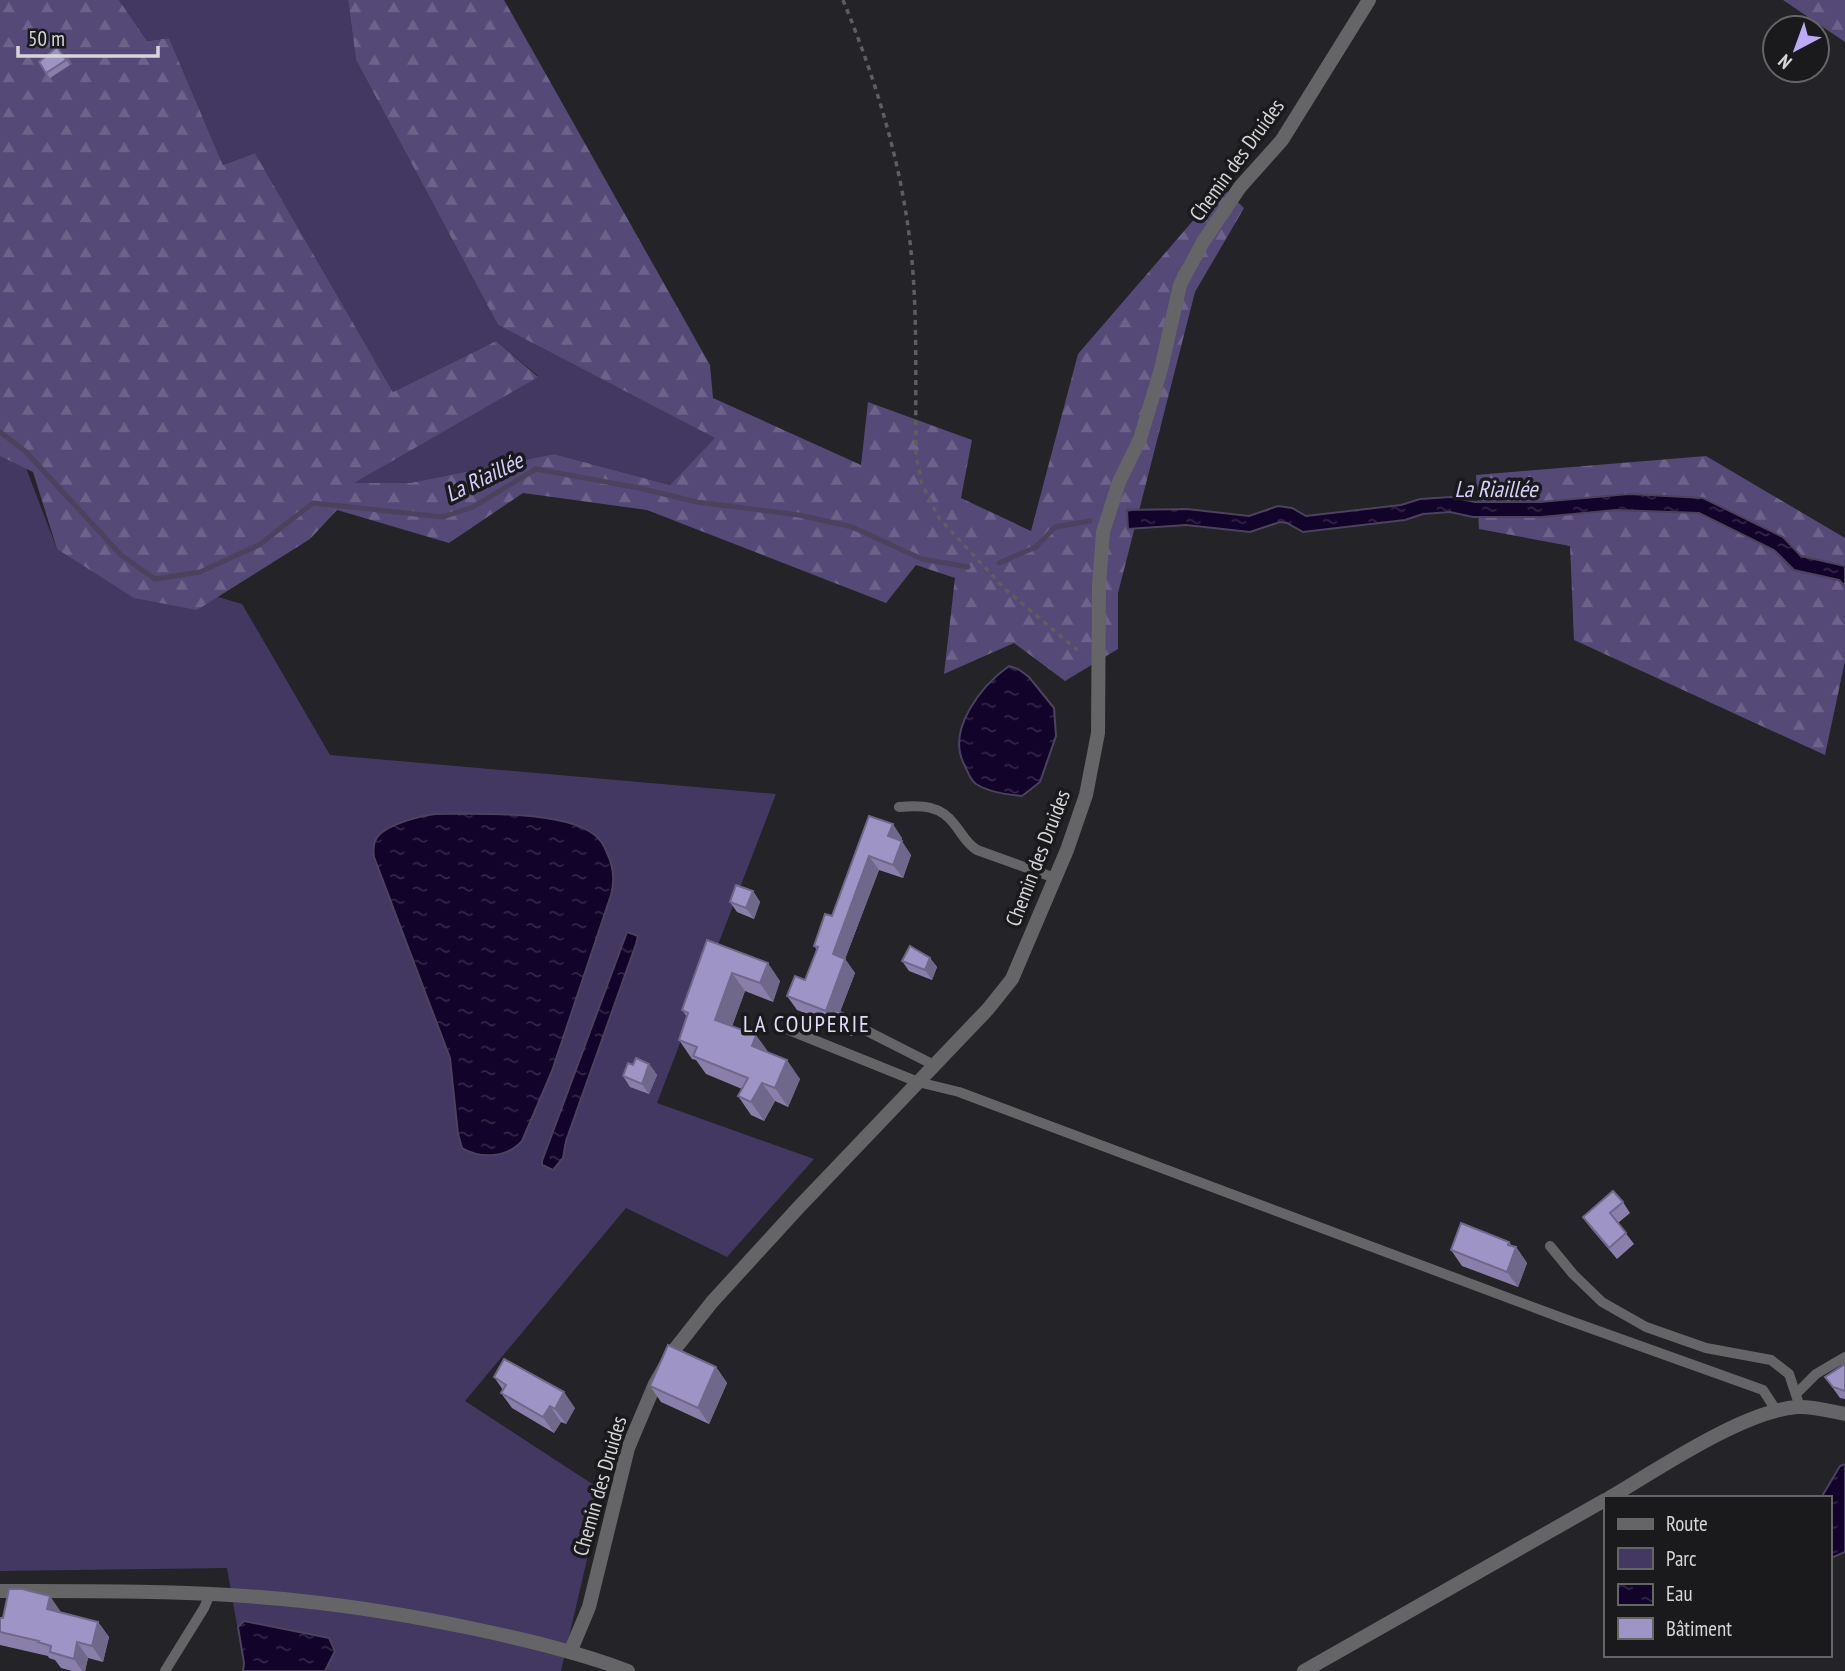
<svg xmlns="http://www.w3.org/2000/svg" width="1845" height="1671" viewBox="0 0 1845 1671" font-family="'PT Sans Narrow',sans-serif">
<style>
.green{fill:#433861}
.forest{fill:url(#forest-firs)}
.water{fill:url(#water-ripples);stroke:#4c425e;stroke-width:2}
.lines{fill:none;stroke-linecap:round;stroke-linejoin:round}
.stream{stroke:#4c425e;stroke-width:5}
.path{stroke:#5e5d61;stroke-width:3.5;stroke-dasharray:5 5;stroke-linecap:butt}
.service{stroke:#656567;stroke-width:10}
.minor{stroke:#656567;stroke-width:14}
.tertiary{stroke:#656567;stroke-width:14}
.wall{fill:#897faa}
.shaded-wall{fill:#6f688b}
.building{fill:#9f94c6;stroke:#6f688b;stroke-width:2}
.labels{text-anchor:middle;stroke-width:7;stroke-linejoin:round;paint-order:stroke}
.street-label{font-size:21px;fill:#d6d6d8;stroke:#1a1a1d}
.water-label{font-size:23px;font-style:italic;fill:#d7cefb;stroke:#1a1a1d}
.neighbourhood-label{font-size:23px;letter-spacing:2px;fill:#e0dbf8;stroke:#1a1a1d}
</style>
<defs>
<pattern id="forest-firs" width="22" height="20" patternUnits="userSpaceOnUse" patternTransform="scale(1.75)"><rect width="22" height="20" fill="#544977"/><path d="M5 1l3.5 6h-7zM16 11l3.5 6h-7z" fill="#6c628a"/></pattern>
<pattern id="water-ripples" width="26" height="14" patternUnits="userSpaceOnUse" patternTransform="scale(1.75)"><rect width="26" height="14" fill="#110329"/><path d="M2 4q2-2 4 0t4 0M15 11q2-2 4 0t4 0" fill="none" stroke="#332747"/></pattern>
</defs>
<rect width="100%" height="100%" fill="#242327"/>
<path class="green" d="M119,0h229l8,60 142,265 218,113 -46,47 -116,-31 -144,29h-58l186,-107 -42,-35 -103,51 -138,-239 -32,12 -54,-127 -22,3z
M0,400l57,149 185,55 88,151 446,39 -119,309 157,56 -87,98 -101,-49 -161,193 138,90 -42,180h-316l-18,-103 -227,3z"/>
<path class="forest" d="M0,0h119l28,41 22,-3 54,127 32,-12 138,239 103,-51 42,36 -184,106h56l144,-29 116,31 45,-47 -217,-113 -142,-265 -8,-60h156l206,365 3,33 148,67 7,-63 104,38 -11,58 70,33 47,-177 144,-167 22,21 -49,84 -77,301v56l-53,32 -51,-38 -70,31 11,-96 -39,-13 -30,38 -239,-93 -124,-17 -74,50 -112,-33 -27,29 -113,71 -63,-12 -77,-49 -24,-77 -33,-16z
M1783,0h62v42z
M1706,456l139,82v123l-20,94 -251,-115 -4,-94 -91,-17 -3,-54z"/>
<path class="water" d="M1629,494l74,4 80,39 18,19 44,10v20l-6,-6 -45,-10 -20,-20 -75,-37 -83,-3 -75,7h-68l-23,-5 -27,2 -18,6 -102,12 -16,-9 -7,-1 -30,10 -64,-7 -58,4 -1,-19 60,-1 62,7 29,-10 14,2 14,8 95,-11 19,-6 31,-2 24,5h65z
M1009,666l9,3 11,8 25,31 2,28 -16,46 -18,14c-16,-2 -31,-3 -46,-12 -6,-4 -8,-12 -11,-18 -20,-35 16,-80 44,-100z
M435,814c38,0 138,-5 164,25 4,4 6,9 8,14 7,14 8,27 4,42l-59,176 -30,70c-15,17 -41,18 -60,7l-4,-14 -8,-76 -76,-201c-1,-7 -1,-15 4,-21 10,-12 42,-20 57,-22z
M627,932l11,4 -2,8 -70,197 -3,17 -10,12 -11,-5v-4z
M1845,1464v88l-16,7v-61h-8l19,-32z
M244,1621l85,17 6,13 -10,20h-82l1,-8 -6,-36z"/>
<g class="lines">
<path class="stream" d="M0,432l25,19 96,104 34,24 45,-7 59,-27 54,-42 130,14 30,-10 63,-38 103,19 58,14 102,13 53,12 70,32 46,8
M999,563l37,-16 19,-20 35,-6"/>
<path class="path" d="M843,0c33,80 59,165 68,251 7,66 4,136 5,203l6,30 17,34 66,71 77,65"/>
<path class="service" d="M899,807c22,-2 42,-2 56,18 8,10 11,18 22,25l78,28
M789,1030l129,52 41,10 603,226 201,72 13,20
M865,1030l69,35
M1550,1246l23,28 29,28 44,25 60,21 65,12 18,14 11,33
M1797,1393l19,-19 29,-17
M165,1671l39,-63 6,-14"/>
<path class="minor" d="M571,1650l18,-43 39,-159 27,-64 20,-35 37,-47 86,-94 190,-199 24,-30 55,-129 19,-55 12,-62 1,-148 4,-53 16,-50 21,-43 21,-70 19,-84 23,-43 37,-55 42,-47 87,-140"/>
<path class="tertiary" d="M1609,1498c48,-28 134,-87 188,-91 15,-1 33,4 48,7
M0,1591c101,0 202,-1 302,10 58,6 116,16 173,28 52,11 103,23 153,42
M1304,1671l301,-171"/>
</g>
<path class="wall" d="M57,47l13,18 -20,13 -11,-16z
M869,816l33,22 -1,3 10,14 -8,23 -24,-8 -34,89 10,14 -15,39 17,11 -5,13 -18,-7 -4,-6 -33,-13 -10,-14 18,-16 12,-30 -3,-4 18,-30z
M753,891l7,11 -6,17 -17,-7 -7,-10z
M707,940l73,41 -7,21 -28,-11 -13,35 37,27 31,26 -12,28 -13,-6 -11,20 -13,-6 -13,-19 4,-7 -36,-15 -10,-14 -4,-1 -13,-19 8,-23 -5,-7z
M930,958l7,9 -5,13 -23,-9 -7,-10z
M649,1064l8,11 -8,19 -19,-7 -7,-11z
M1623,1202l7,11 -12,10 16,21 -17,15 -27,-32 -7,-10z
M1509,1242l3,4 4,1 11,16 -9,24 -56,-21 -11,-16z
M1845,1364v35l-5,-1 -15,-21z
M716,1367l11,16 -18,41 -48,-22 -11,-16z
M494,1377l81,31 -9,16 -5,-2 -7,11 -42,-25 -11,-15 2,-3z
M61,1612l37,10 11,15 -6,25 -15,-4 -3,13h-13l-11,-3 -6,-8 -6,-2 -1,-2 -48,-11v-27z"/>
<path class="shaded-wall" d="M893,824l9,14 -4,12 -10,-14z
M902,841l9,14 -8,23 -10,-13z
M869,856l10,14 -34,89 10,14 -20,51 -9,-13 7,-57z
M753,891l7,11 -6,17 -8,-11z
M930,958l7,9 -5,13 -7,-10z
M768,963l12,18 -7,21 -13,-19z
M732,973l13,18 -17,47 -13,-18z
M853,1017l4,6 -5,13 -4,-5z
M756,1035l13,18 -17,-7z
M787,1060l13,19 -12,28 -13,-19z
M649,1064l8,11 -8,19 -7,-10z
M762,1083l13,18 -11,20 -13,-19z
M1509,1242l6,8 1,-3 11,16 -9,24 -11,-15z
M716,1367l11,16 -18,41 -11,-16z
M564,1392l11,16 -9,16 -11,-15z
M550,1406l11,16 -7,11 -11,-16z
M50,1596l11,16 -3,13 -11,-16z
M98,1622l11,15 -6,25 -11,-16z
M77,1642l11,16 -3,13h-3l-8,-12z"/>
<path class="building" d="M57,47l9,13 -20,13 -7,-11z
M869,816l24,8 -5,12 14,5 -9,24 -24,-9 -36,98 12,5 -19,52 -39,-15 8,-20 10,4 13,-33 -4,-1 11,-32 7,2z
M736,885l17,6 -7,17 -16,-6z
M707,940l61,23 -8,20 -28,-10 -17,47 41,15 -4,11 35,14 -12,28 -13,-5 -11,19 -13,-6 10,-18 -55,-22 4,-9 -18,-7 9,-27 -6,-3z
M910,946l20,12 -5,12 -23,-9z
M835,1010l18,7 -5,14 -18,-8z
M636,1058l13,6 -7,20 -19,-8 5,-13 5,2z
M1613,1191l10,11 -13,11 16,20 -17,15 -26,-31z
M1461,1223l48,19 -1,3 8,2 -9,25 -56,-22z
M668,1345l48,22 -18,41 -48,-22z
M504,1359l60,33 -9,17 -5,-3 -7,11 -42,-24 5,-8 -12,-8z
M1845,1364v27l-12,-4 -8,-10z
M9,1589h13l28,7 -3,13 51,13 -6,24 -15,-4 -3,17 -24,-7 1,-6 -13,-4 1,-1 -39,-9v-14h3z"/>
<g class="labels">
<g class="street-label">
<text transform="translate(1237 160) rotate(-54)" y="7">Chemin des Druides</text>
<text transform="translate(1038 858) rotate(-69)" y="7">Chemin des Druides</text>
<text transform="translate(600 1486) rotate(-74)" y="7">Chemin des Druides</text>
</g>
<g class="water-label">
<text transform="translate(484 477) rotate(-26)" y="8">La Riaillée</text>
<text x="1496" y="497">La Riaillée</text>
</g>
<g class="neighbourhood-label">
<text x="807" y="1032">LA COUPERIE</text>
</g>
</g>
<rect x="1604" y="1496" width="228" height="161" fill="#1a1a1d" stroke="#656568" stroke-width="2"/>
<rect x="1618" y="1519" width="35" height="10" fill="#656567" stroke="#656568" stroke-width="2"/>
<text x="1666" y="1531" font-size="21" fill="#d6d6d8">Route</text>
<rect x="1618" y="1548" width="35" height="21" fill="#433861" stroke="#656568" stroke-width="2"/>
<text x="1666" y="1566" font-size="21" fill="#d6d6d8">Parc</text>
<rect x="1618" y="1584" width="35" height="21" fill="url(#water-ripples)" stroke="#656568" stroke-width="2"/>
<text x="1666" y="1601" font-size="21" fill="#d6d6d8">Eau</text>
<rect x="1618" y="1618" width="35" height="21" fill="#9f94c6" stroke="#656568" stroke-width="2"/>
<text x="1666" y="1636" font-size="21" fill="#d6d6d8">Bâtiment</text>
<g transform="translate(1796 49) rotate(221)"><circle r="33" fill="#1a1a1d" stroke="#656568" stroke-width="2"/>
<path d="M0-5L12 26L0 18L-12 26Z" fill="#bcaaf6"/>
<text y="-10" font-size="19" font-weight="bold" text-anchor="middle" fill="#d6d6d8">N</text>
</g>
<path d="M18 46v10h140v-10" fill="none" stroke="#d6d6d8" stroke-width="3.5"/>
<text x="28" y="46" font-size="21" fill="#d6d6d8" stroke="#1a1a1d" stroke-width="5" paint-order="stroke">50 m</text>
</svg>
